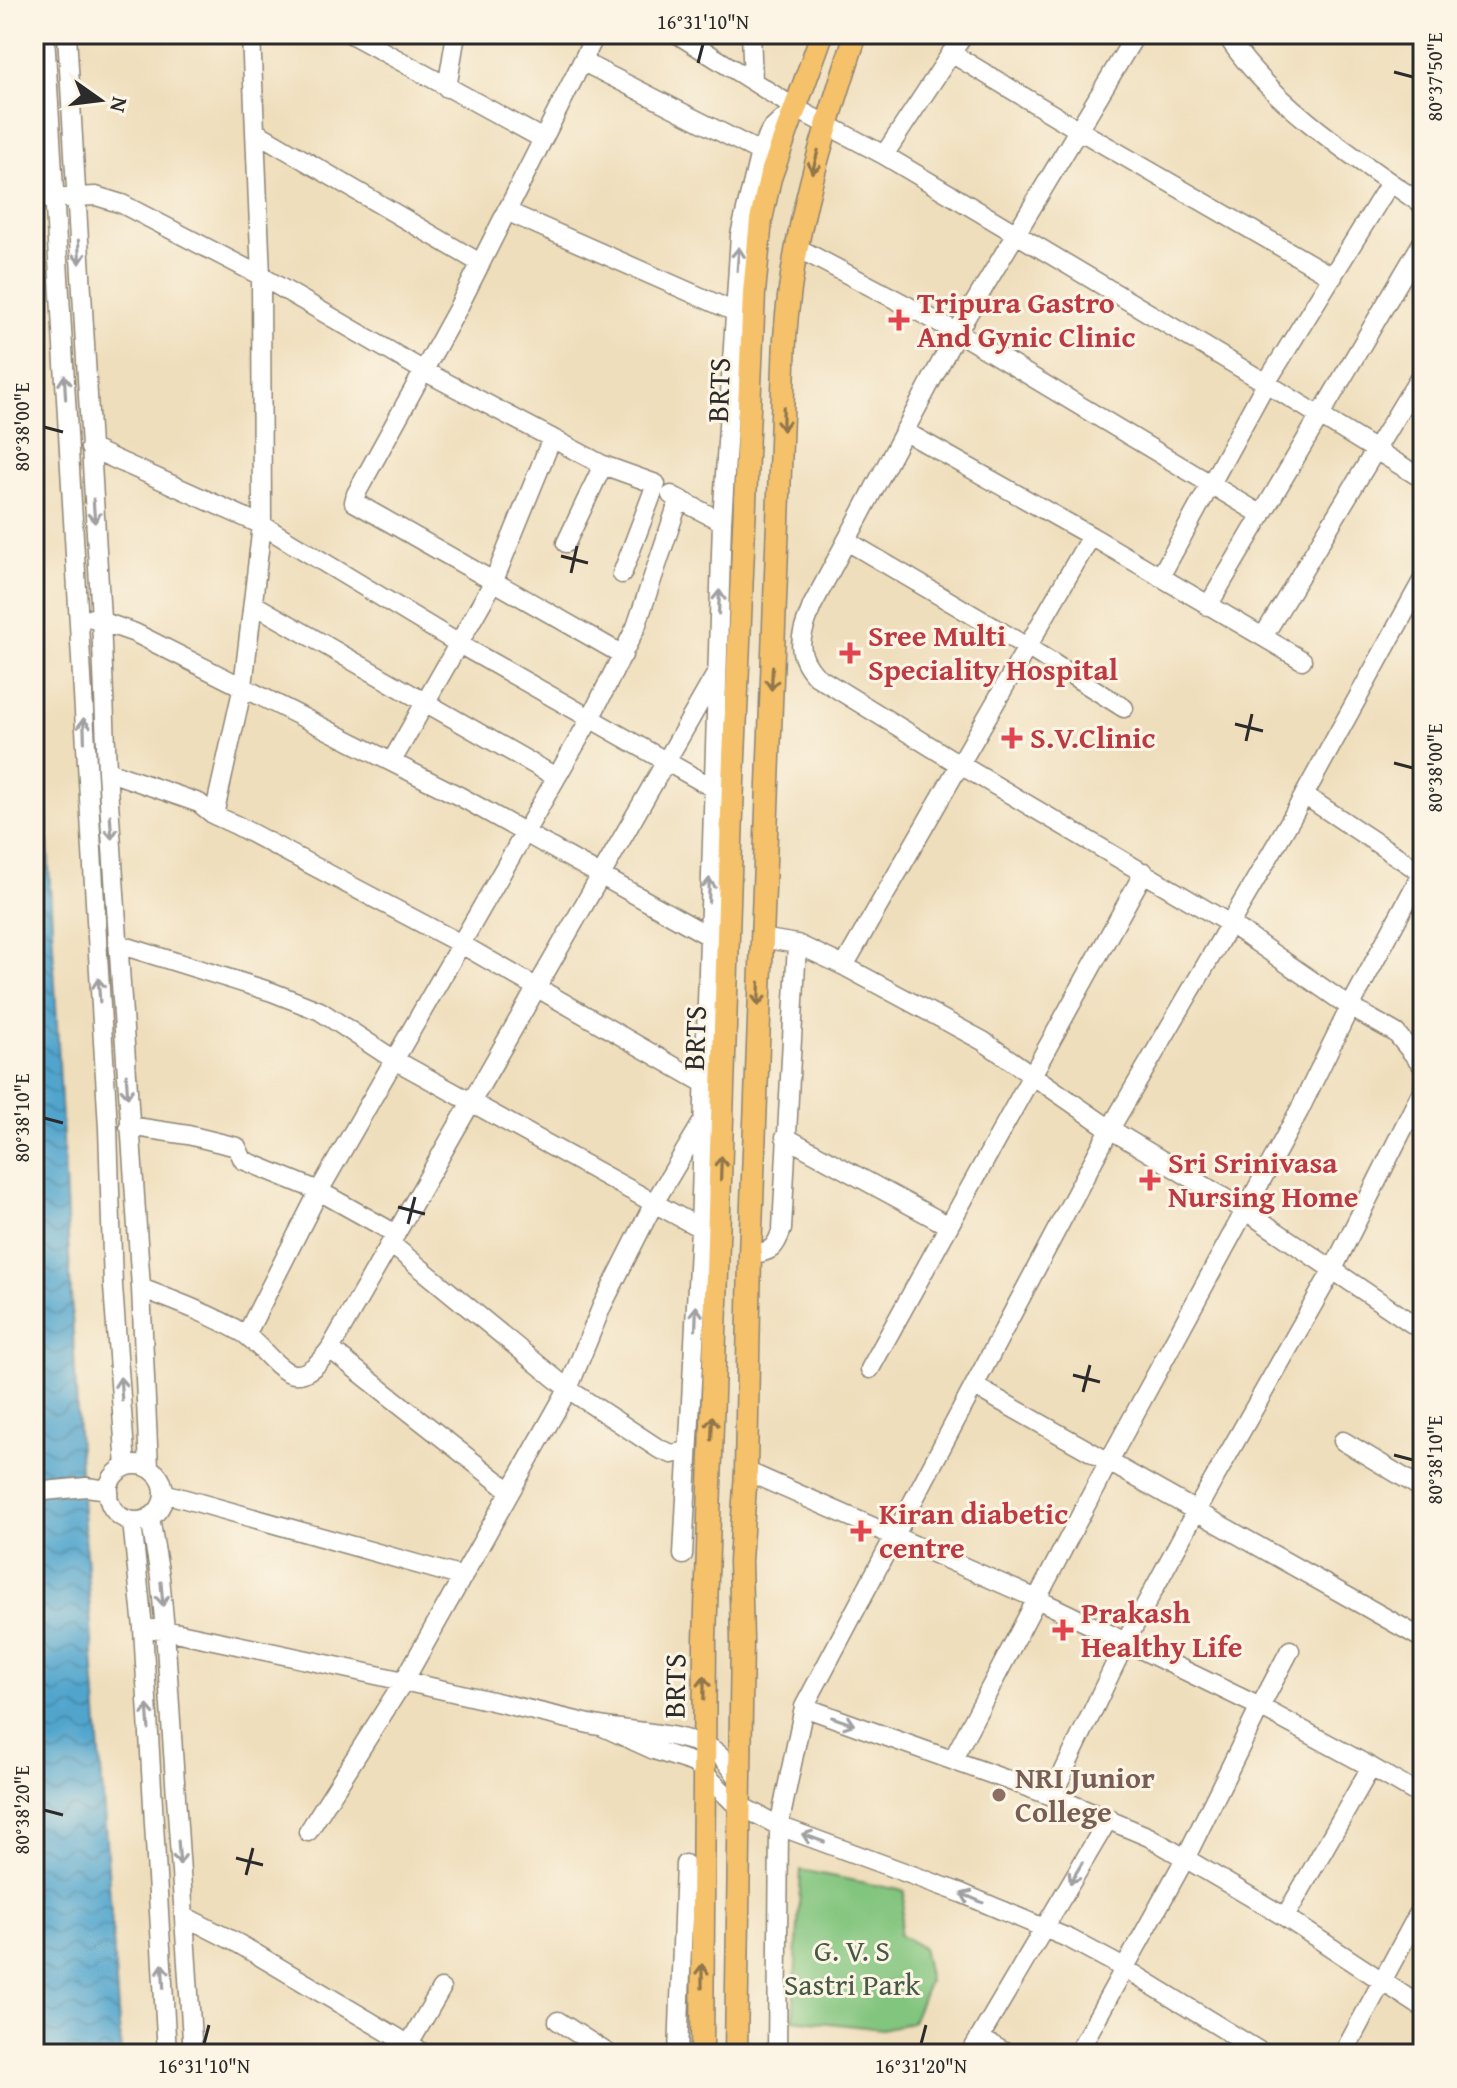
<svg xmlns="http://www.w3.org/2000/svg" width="1457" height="2088" viewBox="0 0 1457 2088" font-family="'Gentium Book Plus',serif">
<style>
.green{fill:#82c57e;stroke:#567854;stroke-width:2}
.water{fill:url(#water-waves);stroke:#3e687c;stroke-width:2}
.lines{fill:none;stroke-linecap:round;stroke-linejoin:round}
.minor-casing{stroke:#8d8474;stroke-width:21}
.major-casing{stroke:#8d8474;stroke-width:25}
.minor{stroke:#fff;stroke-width:18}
.major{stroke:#f5c16b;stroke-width:22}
.oneway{stroke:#90764b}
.oneway2{stroke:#a0a0a0}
.ticks{fill:none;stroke:#2b2b2b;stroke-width:3}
.health-dot{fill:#e0444e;stroke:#fcf5e5;stroke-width:3}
.education-dot{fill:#8d6e63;stroke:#fcf5e5;stroke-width:3}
.labels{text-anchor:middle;stroke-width:6;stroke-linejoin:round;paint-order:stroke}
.health-label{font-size:30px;font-weight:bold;fill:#be3a42;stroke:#fcf5e5;text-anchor:start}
.street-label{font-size:30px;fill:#2b2b2b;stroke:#fcf5e5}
.education-label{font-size:30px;font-weight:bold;fill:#785e54;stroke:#fcf5e5;text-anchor:start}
.park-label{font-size:30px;fill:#455944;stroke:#fcf5e5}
.neatline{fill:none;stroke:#2b2b2b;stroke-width:3}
.ticks-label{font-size:20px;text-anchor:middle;fill:#2b2b2b}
</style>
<defs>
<pattern id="water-waves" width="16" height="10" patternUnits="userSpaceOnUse" patternTransform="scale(2)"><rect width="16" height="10" fill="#51a5cd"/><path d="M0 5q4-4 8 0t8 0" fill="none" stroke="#4387a7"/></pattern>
</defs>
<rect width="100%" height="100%" fill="#fcf5e5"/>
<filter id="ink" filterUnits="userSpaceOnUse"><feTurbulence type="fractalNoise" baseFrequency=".0125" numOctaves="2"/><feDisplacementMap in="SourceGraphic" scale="16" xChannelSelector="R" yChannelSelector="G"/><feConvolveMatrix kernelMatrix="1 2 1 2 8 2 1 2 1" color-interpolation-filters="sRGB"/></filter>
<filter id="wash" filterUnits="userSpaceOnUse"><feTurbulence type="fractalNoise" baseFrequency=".006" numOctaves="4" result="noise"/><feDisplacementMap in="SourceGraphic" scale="32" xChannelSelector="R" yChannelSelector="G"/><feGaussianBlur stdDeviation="1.8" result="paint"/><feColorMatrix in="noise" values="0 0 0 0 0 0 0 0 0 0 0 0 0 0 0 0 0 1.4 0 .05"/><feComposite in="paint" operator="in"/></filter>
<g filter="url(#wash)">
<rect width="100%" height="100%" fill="#efdebc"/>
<path class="green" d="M801,1870l104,21 -6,44 23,12 7,34 -17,41 -30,7 -89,-10z"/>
<path class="water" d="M34,577l46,892 41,585h-87z"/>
</g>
<g filter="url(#ink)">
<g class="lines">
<g class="minor-casing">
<path id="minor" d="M45,34l63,1094 5,158 13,181
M67,34l34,585 6,152 34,517 8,180
M351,34l192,105
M596,34l-139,276 -101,184 -2,8 269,153
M677,34l118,74 89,47 382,228 157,96
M751,34l2,46
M1136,34l-179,298 -145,274c-11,30 -19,45 4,70l143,88 271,160 120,83 46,26 27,33
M1226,34c40,66 133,127 197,171
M1420,34l3,3
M951,53l126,76 256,148
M583,62l177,90
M447,88l9,-54
M256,132l224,131
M884,155l80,-121
M34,199l62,-3 26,8 139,72 163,95 179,94 53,19 -34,90
M506,211l229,101
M796,247l161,85 305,183
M904,431l187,105
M90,448l172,77 197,119 254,144
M671,495l51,27
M847,541l180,106 97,61
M566,543l37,-78
M1160,577l106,-194 124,-200
M255,605l301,172
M1208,606l215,-365
M92,618l43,15 326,164 246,138
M1263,637l160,-266
M392,761l101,-178 59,-145
M107,771l92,32 15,12 22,10 225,119 244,140
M1304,795l118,78
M214,815l29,-129 19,-161 -1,-249 -10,-242
M761,938l36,6 47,22 139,75 127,88 136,82 177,120
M118,944l154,48 48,19 73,48 261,144 47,-79
M844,966l247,-430 211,124
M129,1126l59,9 49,12 6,13 76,31 77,43
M785,1137l164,89
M391,1244l177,145 91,60 13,5 15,-3
M750,1255c21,-4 25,-5 32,-26l15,-285
M141,1288c34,13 69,26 102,45 15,9 32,35 47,40 17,6 31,-13 40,-24l386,-675
M246,1335l73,-144 271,-472 46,-92 43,-127
M330,1349l180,142
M870,1369l274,-497
M974,1386l449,253
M1343,1441l80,48
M108 1493a28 28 0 1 1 56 0a28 28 0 1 1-56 0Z
M746,1471l291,128 223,108 30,-57
M34,1492l52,-5 23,3
M164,1493l299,84
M150,1517l10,60 5,53 28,424
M132,1521l11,107 24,426
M683,1555l17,-327 22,-706 18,-287 20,-83 10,-21 25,-23
M143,1628l22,2c140,29 280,59 420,93 41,10 87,7 125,25 12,6 21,20 29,31
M804,1707l306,-578 181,-310 132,-240
M603,1727l51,23 40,13 39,39 46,24 182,67 109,46 54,29 140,86
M953,1759l156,-298 190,-350 51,-104 73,-136
M1371,1767l52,30
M1052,1796l74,-155 71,-132 135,-238 91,-182
M308,1832l97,-153 163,-290 34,-83 52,-103 46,25
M184,1916l55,28 186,110
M558,2021l51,33
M979,2038l29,16
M404,2053l37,-64
M678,2054l7,-190
M777,2054l2,-228 25,-119 248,89 97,41 136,80 138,91
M970,2054l139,-236
M1077,2054l109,-197 74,-150 111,60 -86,150
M1343,2054l80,-149"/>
</g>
<g class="major-casing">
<path id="major" d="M702,2054l3,-414 28,-858 21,-489 7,-73 9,-42 52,-144
M736,2054l6,-414 -2,-79 6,-90 4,-216 35,-917c7,-105 38,-204 71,-304"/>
</g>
<use href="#minor" class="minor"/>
<use href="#major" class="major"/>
</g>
<defs><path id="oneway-shaft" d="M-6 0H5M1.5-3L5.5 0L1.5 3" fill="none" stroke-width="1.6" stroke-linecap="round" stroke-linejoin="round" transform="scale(2)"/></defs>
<g class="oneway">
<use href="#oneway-shaft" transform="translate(815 162) rotate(105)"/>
<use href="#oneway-shaft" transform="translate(783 419) rotate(91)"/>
<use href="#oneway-shaft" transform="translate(772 678) rotate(93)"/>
<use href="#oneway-shaft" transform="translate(759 994) rotate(92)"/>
<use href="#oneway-shaft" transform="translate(721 1168) rotate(-88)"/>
<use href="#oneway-shaft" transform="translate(712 1428) rotate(-88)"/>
<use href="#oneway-shaft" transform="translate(704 1688) rotate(-89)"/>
<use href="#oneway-shaft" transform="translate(702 1976) rotate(-90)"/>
</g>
<g class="oneway2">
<use href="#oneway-shaft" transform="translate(79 252) rotate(87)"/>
<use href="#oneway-shaft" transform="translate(738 259) rotate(-86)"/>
<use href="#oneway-shaft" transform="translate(65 387) rotate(-93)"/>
<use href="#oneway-shaft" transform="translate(94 511) rotate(86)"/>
<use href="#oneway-shaft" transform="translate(719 602) rotate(-88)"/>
<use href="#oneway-shaft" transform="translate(84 730) rotate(-92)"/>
<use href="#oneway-shaft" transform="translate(111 827) rotate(86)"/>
<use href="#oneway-shaft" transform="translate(709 890) rotate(-88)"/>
<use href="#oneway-shaft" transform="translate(99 990) rotate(-94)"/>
<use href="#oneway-shaft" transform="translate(127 1086) rotate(86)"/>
<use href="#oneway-shaft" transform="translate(696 1318) rotate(-88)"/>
<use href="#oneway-shaft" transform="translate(121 1389) rotate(-94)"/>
<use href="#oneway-shaft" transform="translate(162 1594) rotate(85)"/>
<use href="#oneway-shaft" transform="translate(148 1717) rotate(-94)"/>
<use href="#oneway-shaft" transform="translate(843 1721) rotate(19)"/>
<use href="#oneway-shaft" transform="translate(813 1838) rotate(-160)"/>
<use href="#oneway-shaft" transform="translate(179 1853) rotate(86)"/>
<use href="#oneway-shaft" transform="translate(1076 1873) rotate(121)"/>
<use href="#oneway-shaft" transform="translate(972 1898) rotate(-157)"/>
<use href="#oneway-shaft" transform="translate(163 1976) rotate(-93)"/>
</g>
</g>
<path class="ticks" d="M698,63l5,-19M1394,72l19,5M44,427l19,5M561,556l27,7M571,573l6,-27M1235,724l28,7M1246,741l6,-27M1394,763l19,5M44,1118l19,5M398,1207l27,7M408,1224l7,-27M1073,1375l27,7M1083,1392l7,-27M1394,1455l19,5M44,1810l19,5M236,1858l27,7M246,1875l7,-27M204,2044l5,-19M921,2044l5,-19"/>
<g class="health-dot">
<path d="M895 308h8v8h8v8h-8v8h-8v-8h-8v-8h8z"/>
<path d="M846 641h8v8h8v8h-8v8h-8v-8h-8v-8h8z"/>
<path d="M1008 726h8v8h8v8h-8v8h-8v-8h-8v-8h8z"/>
<path d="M1146 1168h8v8h8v8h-8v8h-8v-8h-8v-8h8z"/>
<path d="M857 1519h8v8h8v8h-8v8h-8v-8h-8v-8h8z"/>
<path d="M1059 1618h8v8h8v8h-8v8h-8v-8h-8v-8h8z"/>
</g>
<circle class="education-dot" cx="999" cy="1795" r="8"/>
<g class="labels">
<g class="health-label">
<text x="917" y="313">Tripura Gastro<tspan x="917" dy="34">And Gynic Clinic</tspan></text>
<text x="868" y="646">Sree Multi<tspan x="868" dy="34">Speciality Hospital</tspan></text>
<text x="1030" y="748">S.V.Clinic</text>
<text x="1168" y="1173">Sri Srinivasa<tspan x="1168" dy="34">Nursing Home</tspan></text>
<text x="879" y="1524">Kiran diabetic<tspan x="879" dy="34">centre</tspan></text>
<text x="1081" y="1623">Prakash<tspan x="1081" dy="34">Healthy Life</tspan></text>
</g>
<g class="street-label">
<text transform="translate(719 390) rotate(-88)" y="10">BRTS</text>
<text transform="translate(695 1038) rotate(-88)" y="10">BRTS</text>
<text transform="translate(675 1686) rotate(-89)" y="10">BRTS</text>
</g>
<g class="education-label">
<text x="1015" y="1788">NRI Junior<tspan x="1015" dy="34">College</tspan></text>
</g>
<g class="park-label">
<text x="852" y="1961">G. V. S<tspan x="852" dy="34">Sastri Park</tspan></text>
</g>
</g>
<rect width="1457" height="2088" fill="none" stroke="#fcf5e5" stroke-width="88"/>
<g transform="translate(100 100) rotate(104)" stroke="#fcf5e5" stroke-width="6" paint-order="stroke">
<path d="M0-6L14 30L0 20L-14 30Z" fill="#2b2b2b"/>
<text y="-12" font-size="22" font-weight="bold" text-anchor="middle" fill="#2b2b2b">N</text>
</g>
<rect x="44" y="44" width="1369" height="2000" class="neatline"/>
<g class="ticks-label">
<text x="703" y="29">16°31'10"N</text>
<text transform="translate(1435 77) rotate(-90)" y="7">80°37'50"E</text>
<text transform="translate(22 427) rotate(-90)" y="7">80°38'00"E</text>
<text transform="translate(1435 768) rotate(-90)" y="7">80°38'00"E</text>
<text transform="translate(22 1118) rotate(-90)" y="7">80°38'10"E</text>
<text transform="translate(1435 1460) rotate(-90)" y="7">80°38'10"E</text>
<text transform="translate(22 1810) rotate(-90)" y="7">80°38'20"E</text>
<text x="204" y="2073">16°31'10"N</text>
<text x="921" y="2073">16°31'20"N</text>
</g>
</svg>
